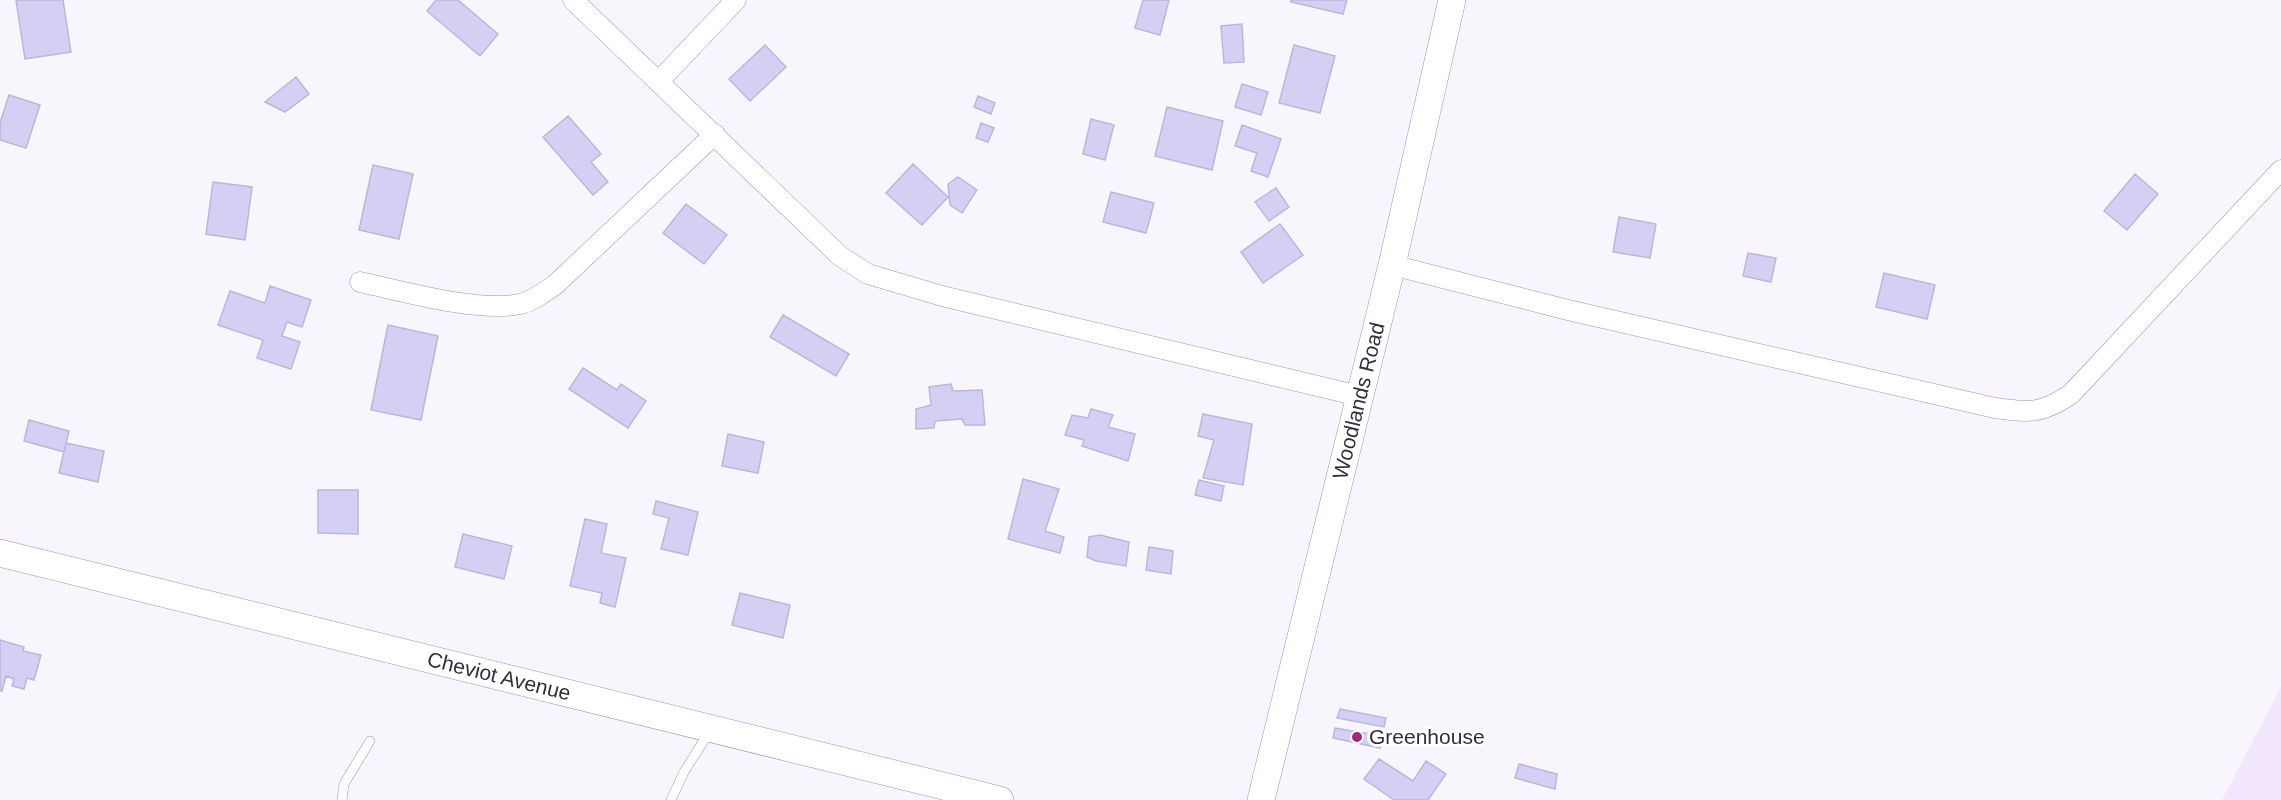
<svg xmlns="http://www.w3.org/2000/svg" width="2281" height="800" viewBox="0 0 2281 800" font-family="Helvetica,sans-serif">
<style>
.education{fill:#f2e7fc}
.building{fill:#d4d0f4;stroke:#bbb7da;stroke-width:1.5}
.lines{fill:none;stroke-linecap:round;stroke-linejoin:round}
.lane-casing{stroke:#a392b1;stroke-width:10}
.street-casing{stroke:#a392b1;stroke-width:21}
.secondary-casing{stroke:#a392b1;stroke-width:28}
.lane{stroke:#fff;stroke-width:9}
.street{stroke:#fff;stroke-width:20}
.secondary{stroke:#fff;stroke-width:27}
.poi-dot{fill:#a62779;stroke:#fff;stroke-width:2}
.labels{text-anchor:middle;stroke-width:6;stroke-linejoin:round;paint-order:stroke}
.street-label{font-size:21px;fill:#342d3a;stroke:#fff}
.poi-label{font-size:21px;fill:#342d3a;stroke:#fff;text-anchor:start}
</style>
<rect width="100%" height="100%" fill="#f8f5fc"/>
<path class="education" d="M2281,687v113h-59z"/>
<path class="building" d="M16,0h47l8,52 -46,7z
M436,0h22l40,34 -18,22 -53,-45z
M1143,0h26l-9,35 -25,-7z
M1291,0h56l-4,14 -52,-12z
M1242,24l2,38 -20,1 -3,-37z
M765,45l21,22 -36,34 -21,-22z
M1294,45l41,11 -15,57 -41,-10z
M296,77l13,17 -24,18 -20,-10z
M1242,84l26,8 -7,23 -26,-8z
M9,95l31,10 -14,43 -26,-8v-17z
M978,96l17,7 -4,11 -17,-7z
M1167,107l56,14 -11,49 -57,-14z
M568,116l33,38 -10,8 17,20 -15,13 -50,-58z
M1091,119l23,6 -9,35 -22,-6z
M981,123l13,5 -6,14 -12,-4z
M1242,125l39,14 -13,38 -17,-6 6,-18 -22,-7z
M913,164l35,33 -26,28 -36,-32z
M373,165l40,9 -14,65 -40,-9z
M2135,174l23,20 -31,36 -23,-19z
M958,177l19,13 -15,23 -12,-8 -2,-21z
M213,182l39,5 -7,53 -39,-6z
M1276,188l13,19 -20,14 -14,-19z
M1111,192l43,11 -8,30 -43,-11z
M686,204l41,31 -23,29 -41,-31z
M1619,217l37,7 -6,34 -37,-6z
M1280,224l23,31 -40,28 -22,-31z
M1748,253l28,5 -5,24 -28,-6z
M1884,273l51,12 -8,34 -51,-12z
M270,286l41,14 -9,27 -15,-5 -5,14 18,6 -9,27 -34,-11 6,-18 -45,-15 12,-34 35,12z
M783,315l66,39 -13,22 -66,-39z
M388,325l50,11 -17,84 -50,-10z
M583,368l34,22 4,-6 25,17 -18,27 -59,-39z
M951,384l2,7 29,-1 3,35h-20l-3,-6 -27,2 -1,7 -18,1v-20l15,-4 -2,-18z
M1091,409l22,6 -5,12 27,7 -7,27 -46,-15 2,-6 -19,-5 7,-20 16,3z
M1203,414l49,10 -9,61 -40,-7 11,-38 -16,-4z
M29,420l40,11 -5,21 -40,-11z
M728,434l36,8 -6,31 -36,-7z
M66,443l38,8 -6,31 -39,-9z
M1023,479l36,10 -14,42 19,6 -4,16 -52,-14z
M1199,480l25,6 -3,15 -26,-6z
M318,490h40v44l-40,-1z
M656,501l42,11 -10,43 -27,-6 8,-31 -16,-4z
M585,519l22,5 -6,29 25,5 -11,49 -15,-4 2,-10 -32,-7z
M463,534l49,12 -8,33 -49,-12z
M1100,535l29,7 -3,24 -30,-5 -9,-4 2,-20z
M1149,547l24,4 -2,23 -25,-4z
M740,593l50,12 -7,33 -51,-13z
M0,640l24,7 -1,4 18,4 -7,25 -7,-2 -3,11 -12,-3 2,-7 -8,-3 -4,15h-2z
M1340,709l46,9 -2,9 -47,-9z
M1335,728l47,8 -2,12 -47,-10z
M1379,759l34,22 13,-20 20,13 -18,26h-34l-30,-21z
M1519,764l38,10 -2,15 -40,-11z"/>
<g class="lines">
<g class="lane-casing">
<path id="lane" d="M342,800l2,-16 26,-43
M671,800l13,-28 26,-41"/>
</g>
<g class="street-casing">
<path id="street" d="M573,0l267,256 28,18 74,22 417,100
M659,81l77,-81
M1392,265l176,45 427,98c34,5 47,6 76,-14l210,-224
M360,282c42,9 119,31 160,22 13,-3 25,-12 36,-20l159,-150"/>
</g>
<g class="secondary-casing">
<g id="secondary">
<path id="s1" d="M0,553l1000,247"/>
<path id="s2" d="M1261,800l131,-535 60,-265"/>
</g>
</g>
<use href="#lane" class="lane"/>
<use href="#street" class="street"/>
<use href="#secondary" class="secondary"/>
</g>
<circle class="poi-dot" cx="1357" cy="737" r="6"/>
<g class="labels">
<g class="street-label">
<text dy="7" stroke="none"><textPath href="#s2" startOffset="411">Woodlands Road</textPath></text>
<text dy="7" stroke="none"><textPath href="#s1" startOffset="514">Cheviot Avenue</textPath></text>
</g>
<g class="poi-label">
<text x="1369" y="744">Greenhouse</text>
</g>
</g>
</svg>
